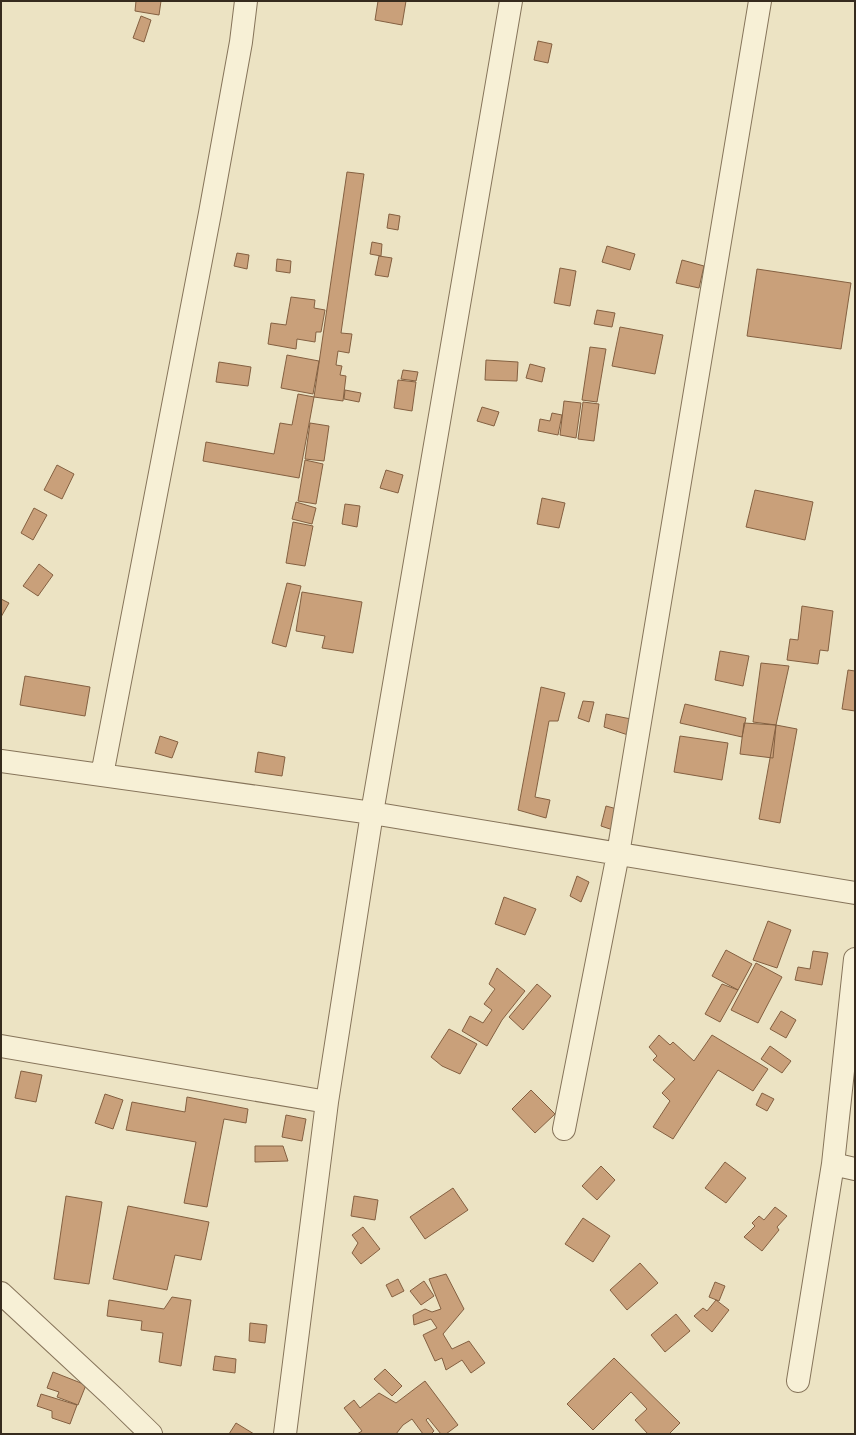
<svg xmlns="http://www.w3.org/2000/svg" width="856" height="1435" viewBox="0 0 856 1435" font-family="'Roboto Serif',serif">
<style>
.building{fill:#c9a07a;stroke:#846041}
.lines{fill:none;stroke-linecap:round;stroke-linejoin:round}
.minor-casing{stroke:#86745a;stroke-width:24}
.minor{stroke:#f7f0d6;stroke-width:22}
</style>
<rect width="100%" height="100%" fill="#ece3c3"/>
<path class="building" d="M136,1h25l-2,14 -24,-4z
M378,1h28l-4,24 -27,-5z
M141,16l10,4 -7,22 -11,-4z
M538,41l14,3 -4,19 -14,-3z
M347,172l17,2 -23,159 11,1 -3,19 -11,-2 -2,14 6,1 -2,9 6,1 -3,25 -29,-4z
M389,214l11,2 -2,14 -11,-2z
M372,242l10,2 -1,12 -11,-2z
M607,246l28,8 -5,16 -28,-8z
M237,253l12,2 -2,14 -13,-3z
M379,256l13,2 -4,19 -13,-2z
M277,259l14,2 -1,12 -14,-2z
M682,260l22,6 -5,22 -23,-5z
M560,268l16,3 -6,35 -16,-3z
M757,269l94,14 -10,66 -94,-13z
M291,297l24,3 -1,8 11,2 -4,22h-5l-1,10 -18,-3 -1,10 -28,-5 3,-21 15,2z
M597,310l18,3 -3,14 -18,-3z
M620,327l43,8 -8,39 -43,-8z
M590,347l16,2 -9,53 -15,-2z
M287,355l32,6 -6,33 -32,-6z
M486,360l32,2 -1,19 -32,-1z
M219,362l32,5 -3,19 -32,-4z
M530,364l15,4 -3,14 -16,-4z
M403,370l15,2 -2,9 -15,-2z
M398,380l18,2 -4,29 -18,-3z
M345,390l16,3 -2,9 -15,-3z
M298,394l16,3 -15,81 -96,-17 3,-19 68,12 6,-31 12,2z
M564,401l17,2 -5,35 -16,-3z
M583,402l16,2 -5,37 -16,-2z
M482,407l17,5 -5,14 -17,-5z
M552,413l10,2 -4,20 -20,-4 2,-12 10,2z
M310,423l19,3 -5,35 -19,-2z
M305,460l18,4 -7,40 -18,-3z
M57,465l17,9 -12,25 -18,-9z
M386,470l17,5 -5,18 -18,-5z
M755,490l58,12 -8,38 -59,-13z
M542,498l23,5 -6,25 -22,-4z
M296,502l20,6 -4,16 -20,-5z
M345,504l15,2 -3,21 -15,-3z
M34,508l13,7 -14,25 -12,-7z
M293,522l20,4 -8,40 -19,-3z
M39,564l14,11 -15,21 -15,-10z
M287,583l14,3 -15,61 -14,-4z
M302,592l60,10 -9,51 -31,-5 3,-12 -29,-5z
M1,599l8,4 -8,14z
M802,606l31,5 -5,40 -8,-1 -2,14 -31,-4 3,-21 8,1z
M720,651l29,5 -6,30 -28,-6z
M761,663l28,3 -13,59 -23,-3z
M848,670l7,1v40l-13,-2z
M25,676l65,11 -5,29 -65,-11z
M541,687l24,6 -7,28h-9l-14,76 15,3 -4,18 -28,-8z
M583,701l11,1 -5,20 -11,-4z
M685,704l61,14 -4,19 -62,-14z
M606,714l25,5 -3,16 -24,-8z
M744,723l32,2 -3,33 -33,-4z
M776,725l21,4 -17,94 -21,-4z
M160,736l18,6 -6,16 -17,-5z
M680,736l48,7 -6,37 -48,-8z
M258,752l27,5 -3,19 -27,-4z
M606,806l11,3 -4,21 -12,-4z
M577,876l12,6 -8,20 -11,-6z
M504,897l32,12 -11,26 -30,-11z
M768,921l23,9 -14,38 -24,-8z
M726,950l26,14 -14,26 -26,-14z
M813,951l15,2 -6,32 -27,-5 3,-13 12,2z
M756,963l26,14 -24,46 -27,-13z
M497,968l28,23 -23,29 -15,26 -25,-15 8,-15 13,7 9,-13 -8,-6 11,-15 -6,-5z
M537,984l14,12 -28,34 -14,-13z
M722,984l16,6 -18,32 -15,-8z
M781,1011l15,9 -10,18 -16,-9z
M449,1029l28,15 -17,30 -18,-8 -11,-9z
M659,1035l11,10 3,-3 21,19 18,-26 56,34 -15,22 -35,-21 -45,69 -20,-12 17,-26 -8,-8 13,-14 -22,-19 4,-4 -8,-9z
M770,1046l21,15 -9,12 -21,-14z
M21,1071l21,4 -6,27 -21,-4z
M531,1090l24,24 -20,19 -23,-24z
M762,1093l12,6 -7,12 -11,-6z
M105,1094l18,6 -10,29 -18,-6z
M187,1097l61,12 -2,14 -22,-4 -17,88 -23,-4 12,-61 -70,-12 6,-28 53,10z
M286,1115l20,4 -4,22 -20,-4z
M255,1146h28l5,15 -33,1z
M725,1162l21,16 -20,25 -21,-15z
M601,1166l14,14 -18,20 -15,-14z
M453,1188l15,22 -43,29 -15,-22z
M66,1196l36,6 -13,82 -35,-5z
M354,1196l24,4 -3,20 -24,-4z
M128,1206l81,16 -8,38 -26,-5 -8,35 -54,-11z
M775,1207l12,9 -10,11 2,3 -17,21 -18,-14 11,-11 -3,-3 7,-7 5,4z
M583,1218l27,18 -17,26 -28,-18z
M363,1227l17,22 -19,15 -9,-11 6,-10 -6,-8z
M640,1263l18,20 -31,27 -17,-20z
M446,1274l18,35 -21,25 9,15 17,-8 16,22 -14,10 -9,-13 -16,10 -4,-12 -7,3 -12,-26 14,-7 -6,-9 -17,6 -1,-10 12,-6 7,3 9,-3 -12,-30z
M398,1279l6,12 -12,6 -6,-12z
M424,1281l10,15 -13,9 -11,-14z
M715,1282l10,4 -6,15 -10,-4z
M172,1297l19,3 -10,66 -22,-4 4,-29 -22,-3 1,-9 -35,-5 2,-16 55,9z
M716,1300l13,10 -17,22 -18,-16 9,-8 4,3z
M676,1314l14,17 -25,21 -14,-17z
M250,1323l17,2 -2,18 -16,-2z
M215,1356l21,3 -1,14 -22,-3z
M614,1358l66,65 -11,11h-21l-13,-14 12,-11 -16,-17 -38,38 -26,-26z
M385,1369l17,17 -10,10 -18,-17z
M53,1372l33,13 -8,20 -21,-8 2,-5 -12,-4z
M425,1381l33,44 -12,9h-5l-13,-16 -2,2 8,11 -3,3h-8l-11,-15 -9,6 -7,9h-39l5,-3 -18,-23 10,-8 6,8 19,-15 17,10z
M41,1394l36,11 -7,19 -18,-6v-7l-15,-5z
M236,1423l18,11h-25z"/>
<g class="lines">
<g class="minor-casing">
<path id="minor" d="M1,761l371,52 483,80
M102,775l108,-562 31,-171 5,-41
M1,1046l326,56
M564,1129l54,-275 142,-853
M833,1164l22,5
M1,1293l112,104 38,37
M798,1381l35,-217 22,-205
M285,1434l42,-332 45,-289 139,-812"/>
</g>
<use href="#minor" class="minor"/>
</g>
<rect width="856" height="1435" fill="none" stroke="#362b1e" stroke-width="4"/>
</svg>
